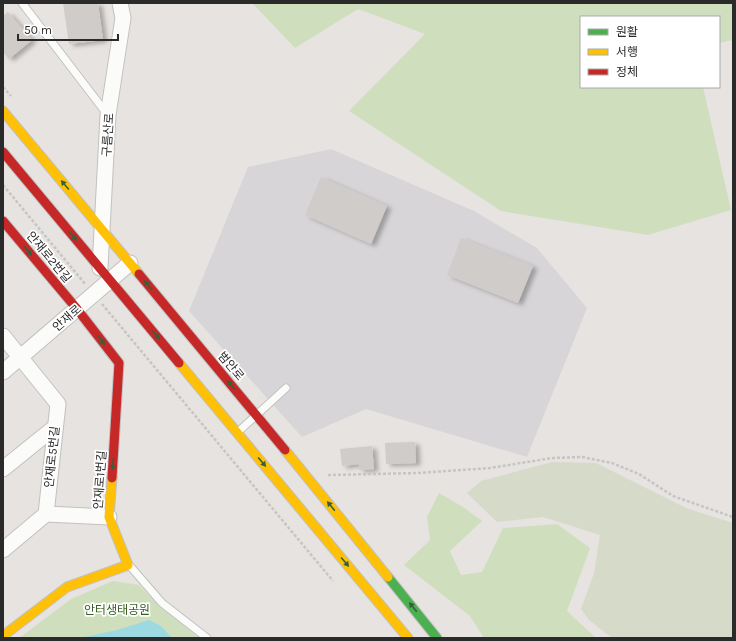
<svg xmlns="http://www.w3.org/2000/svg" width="736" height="641" viewBox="0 0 736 641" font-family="Karla,'Noto Sans KR',sans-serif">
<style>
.industrial{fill:#d7d5d7}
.green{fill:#cfdfbd}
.cemetery{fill:#d6dac9}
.water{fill:#9cd9e1}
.building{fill:#cfccc9;filter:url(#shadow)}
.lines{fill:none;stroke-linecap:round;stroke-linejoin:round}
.lane-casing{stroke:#c2c1c1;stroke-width:9}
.street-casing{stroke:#c2c1c1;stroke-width:17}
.fast-casing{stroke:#c2c1c1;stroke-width:11}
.slow-casing{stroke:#c2c1c1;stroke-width:11}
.jam-casing{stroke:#c2c1c1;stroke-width:11}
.path{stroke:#c6c5c5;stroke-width:2.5;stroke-dasharray:3 2;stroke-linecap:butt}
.lane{stroke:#fbfbfa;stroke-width:7}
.street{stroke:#fbfbfa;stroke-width:15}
.fast{stroke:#4caf50;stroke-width:9}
.slow{stroke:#ffc107;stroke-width:9}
.jam{stroke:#c62828;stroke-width:9}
.oneway{fill:#385f39}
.labels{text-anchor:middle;stroke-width:3.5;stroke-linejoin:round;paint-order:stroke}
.street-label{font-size:12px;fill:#2a2a2a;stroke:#fff}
.park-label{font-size:12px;fill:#375f22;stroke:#fff}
</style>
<defs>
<filter id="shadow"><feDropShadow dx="4.5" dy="2.5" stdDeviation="2" flood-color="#0004"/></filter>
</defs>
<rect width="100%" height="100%" fill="#e7e3e0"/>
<path class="industrial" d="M331,149l143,62 63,37 50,60 -60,149 -161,-48 -64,28 -113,-126 59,-144z"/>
<path class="green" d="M252,3h481v37l-14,3v-26h-138v70h122l28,123 -83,25 -147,-24 -152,-100 76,-77 -67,-25 -63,39z
M439,493l24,14 19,14 -32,30 11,24 21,-3 21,-44 54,-4 33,24 -23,63 29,27h-112l-14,-22 -66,-51 26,-25 -3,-23z
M113,581l26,4 19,20 41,33h-180l52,-39z"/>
<path class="cemetery" d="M552,462l44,1 90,45 47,15v115h-121l-23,-18 -8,-11 13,-36 6,-38 -57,-18 -46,5 -30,-29 14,-12z"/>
<path class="water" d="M149,620l12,6 11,12h-92l37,-8z"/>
<path class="building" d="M63,3h35l5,37 -34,4z
M8,12l24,28 -23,19 -6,-7v-36z
M321,177l66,29 -16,38 -66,-29z
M461,238l72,28 -15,37 -71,-28z
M415,442l1,21 -30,1 -1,-21z
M372,446l2,23 -15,1v-6l-17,2 -2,-17z"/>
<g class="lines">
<g class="lane-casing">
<path id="lane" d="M22,3l85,111
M239,431l47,-43
M130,566l32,37 45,35"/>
</g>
<g class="street-casing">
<path id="street" d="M100,268l8,-153 15,-97 -3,-15
M3,336l55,68 -12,110 -43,36
M3,372l127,-109
M3,469l52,-42
M46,514l63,3"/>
</g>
<g class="fast-casing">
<path id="fast" d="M388,577l49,61"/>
</g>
<g class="slow-casing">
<path id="slow" d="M3,111l136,163
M179,363l229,275
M285,450l103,127
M3,636l64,-49 61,-22 -19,-48 3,-39"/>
</g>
<g class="jam-casing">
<path id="jam" d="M3,152l176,211
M3,221l74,88 42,54 -7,115
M139,274l146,176"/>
</g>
<path class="path" d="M3,87l8,9
M3,185l83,100
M102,304l231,277
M328,475l90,-2 72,-5 62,-10 30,-1 30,6 27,11 34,22 60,21"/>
<use href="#lane" class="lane"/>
<use href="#street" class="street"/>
<use href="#fast" class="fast"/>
<use href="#slow" class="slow"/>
<use href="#jam" class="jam"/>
</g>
<defs><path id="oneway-solid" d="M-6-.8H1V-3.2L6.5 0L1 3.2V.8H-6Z"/></defs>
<g class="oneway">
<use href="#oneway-solid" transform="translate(65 185) rotate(-130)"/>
<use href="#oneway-solid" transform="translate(73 236) rotate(50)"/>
<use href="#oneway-solid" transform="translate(28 251) rotate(50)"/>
<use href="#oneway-solid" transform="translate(148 285) rotate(-130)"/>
<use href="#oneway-solid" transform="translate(156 335) rotate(50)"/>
<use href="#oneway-solid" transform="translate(101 340) rotate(52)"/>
<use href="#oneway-solid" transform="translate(231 385) rotate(-130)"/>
<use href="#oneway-solid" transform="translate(262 462) rotate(50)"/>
<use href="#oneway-solid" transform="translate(113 464) rotate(94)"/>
<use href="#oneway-solid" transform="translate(331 506) rotate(-129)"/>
<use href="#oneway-solid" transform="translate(345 562) rotate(50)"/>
<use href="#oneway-solid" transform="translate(413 607) rotate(-129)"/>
</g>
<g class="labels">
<g class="street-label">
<text transform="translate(108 135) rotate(-86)" y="4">구름산로</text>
<text transform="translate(49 257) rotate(50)" y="4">안재로2번길</text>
<text transform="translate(67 318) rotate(-41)" y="4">안재로</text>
<text transform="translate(231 366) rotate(50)" y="4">범안로</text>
<text transform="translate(52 457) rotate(-84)" y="4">안재로5번길</text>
<text transform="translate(100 480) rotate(-86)" y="4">안재로1번길</text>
</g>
<g class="park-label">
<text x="117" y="614">안터생태공원</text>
</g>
</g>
<rect width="736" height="641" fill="none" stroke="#2a2a2a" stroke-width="8"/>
<rect x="580" y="16" width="140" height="72" fill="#ffffff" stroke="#aaaaaa"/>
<rect x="588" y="29" width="20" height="6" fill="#4caf50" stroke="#aaaaaa"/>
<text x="616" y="36" font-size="12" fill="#2a2a2a">원활</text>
<rect x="588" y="49" width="20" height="6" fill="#ffc107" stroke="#aaaaaa"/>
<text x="616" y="56" font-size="12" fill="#2a2a2a">서행</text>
<rect x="588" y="69" width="20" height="6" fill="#c62828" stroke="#aaaaaa"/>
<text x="616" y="76" font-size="12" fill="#2a2a2a">정체</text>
<path d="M18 34v6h100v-6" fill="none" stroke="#2a2a2a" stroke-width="2"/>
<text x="24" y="34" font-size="12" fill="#2a2a2a" stroke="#ffffff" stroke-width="3" paint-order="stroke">50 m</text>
</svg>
